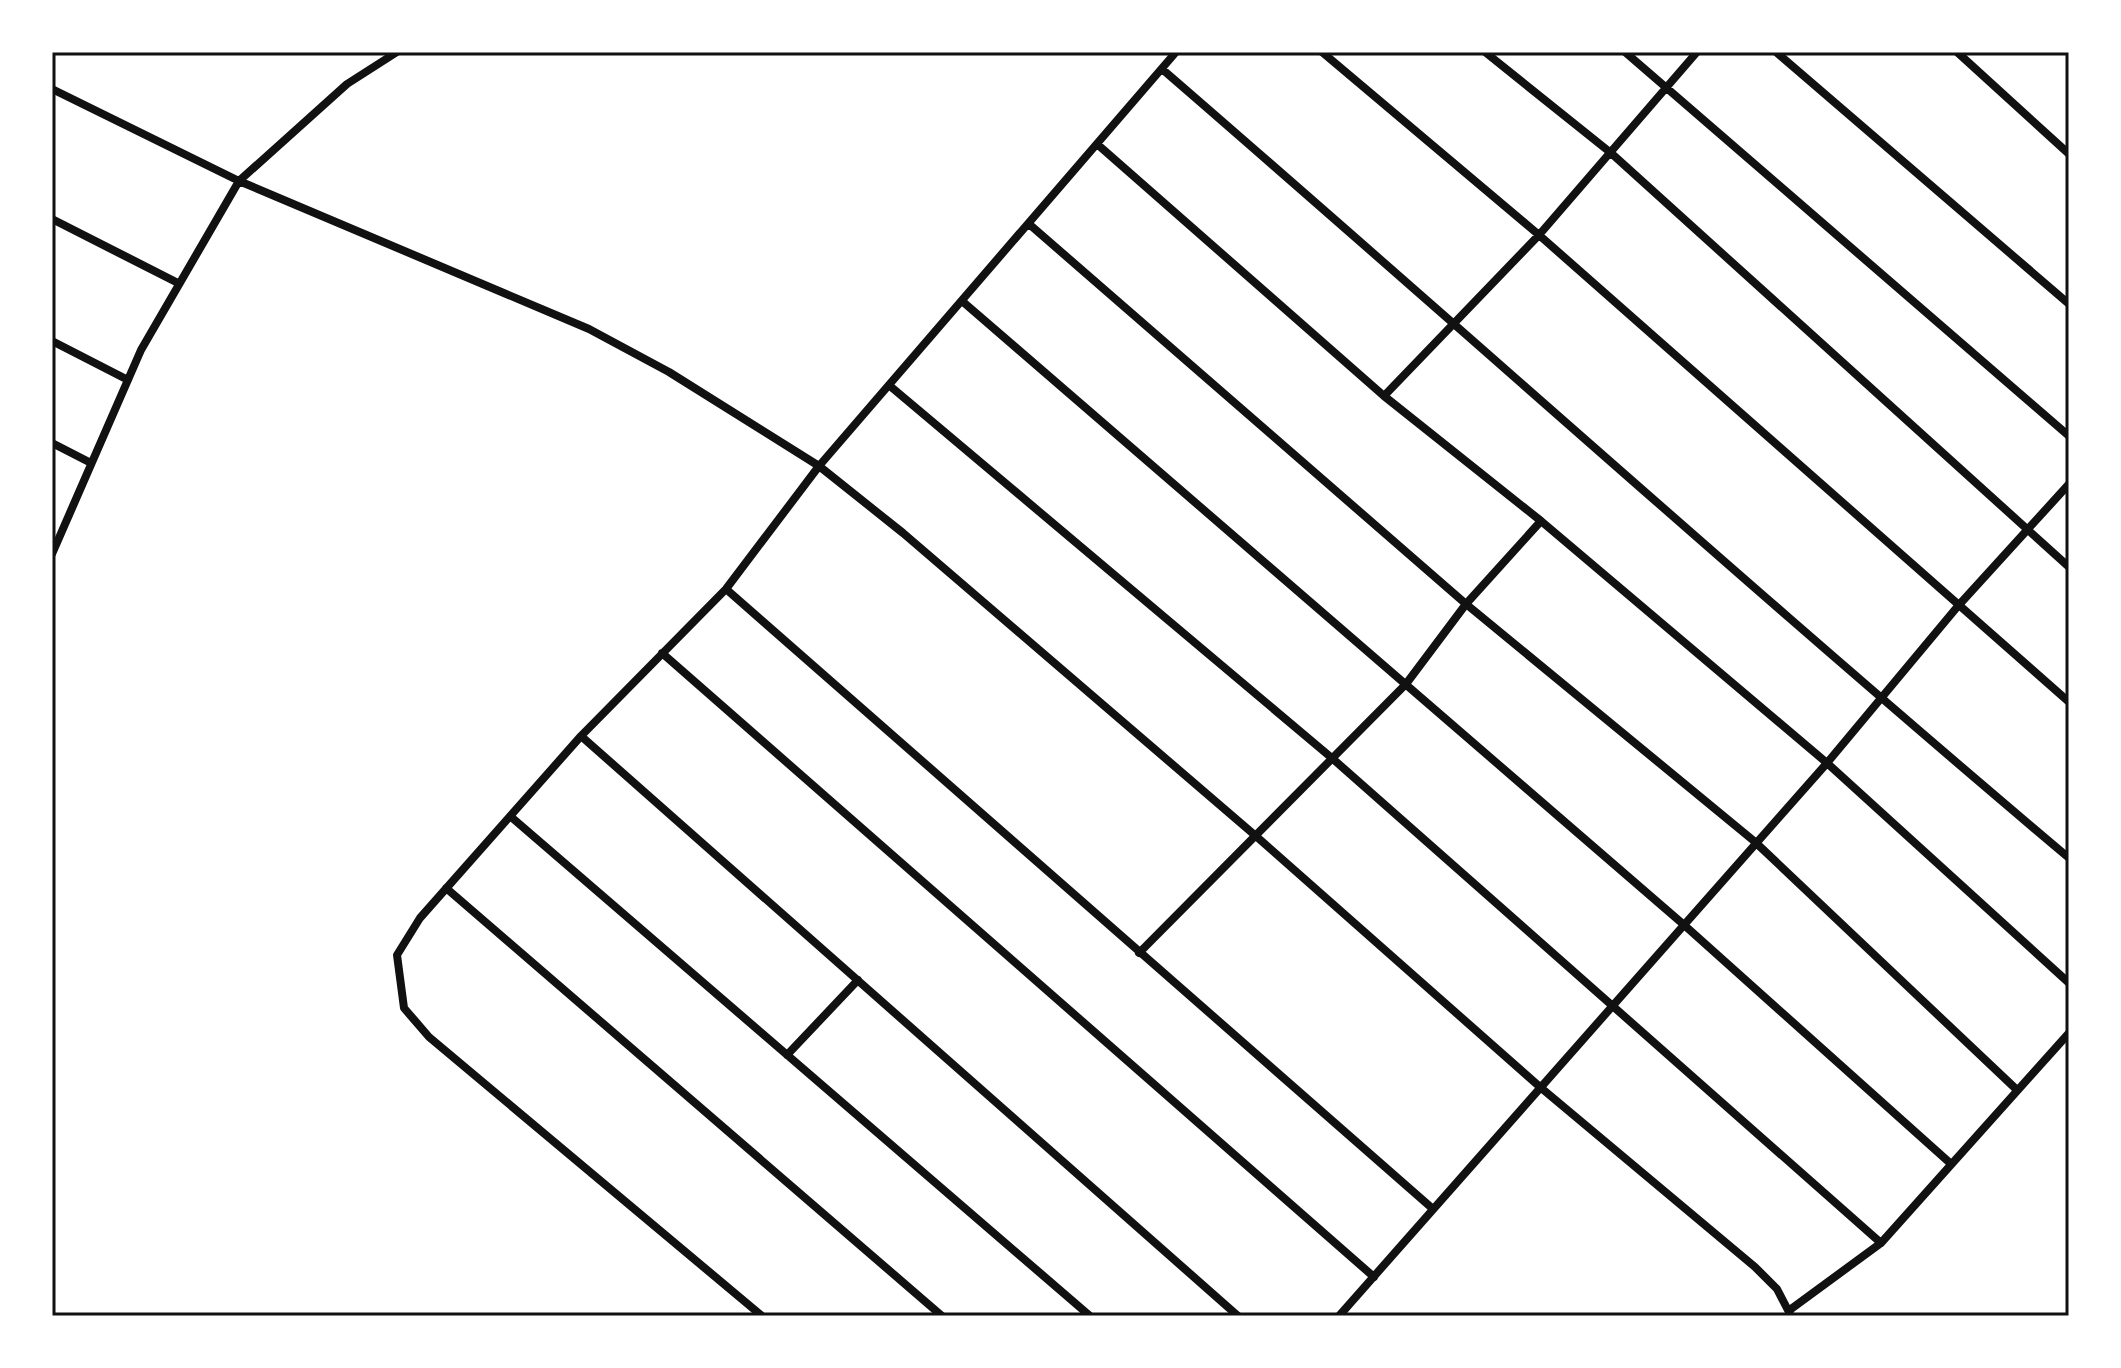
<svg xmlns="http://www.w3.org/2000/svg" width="2121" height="1368" viewBox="0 0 2121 1368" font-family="'IBM Plex Sans',sans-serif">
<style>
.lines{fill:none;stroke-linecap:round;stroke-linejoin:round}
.minor{stroke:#111;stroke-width:8}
.neatline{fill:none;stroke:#111;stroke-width:3}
</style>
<rect width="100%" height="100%" fill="#fff"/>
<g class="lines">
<path class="minor" d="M1322,52l217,183 530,467
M1485,52l126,101 458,414
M1625,52l444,384
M1776,52l293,252
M1957,52l112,102
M1162,69c303,262 601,531 907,789
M52,89l187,92 350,148 80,43 150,94 84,67 354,304 283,250 215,180 22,22 14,27
M1097,144l287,252 157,125 286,242 242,220
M52,219l126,64
M1029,224l437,380 288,237 262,248
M962,301l721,623 267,239
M52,341l76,39
M890,386l443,373 548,484
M1384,396l155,-161 158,-183
M52,443l39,20
M52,554l89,-204 98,-169 108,-97 50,-32
M726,589l707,620
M662,653l712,624
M581,736l657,580
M510,816l580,500
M446,888l496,428
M1139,953l267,-269 60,-80 75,-83
M787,1055l71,-75
M1791,1309l90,-66 188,-210
M762,1316l-333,-279 -25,-29 -7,-53 23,-37 161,-182 145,-147 93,-123 357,-414
M1339,1316l488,-553 131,-157 111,-122"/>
</g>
<rect width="2121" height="1368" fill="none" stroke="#ffffff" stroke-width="108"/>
<rect x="54" y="54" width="2013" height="1260" class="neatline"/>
</svg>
